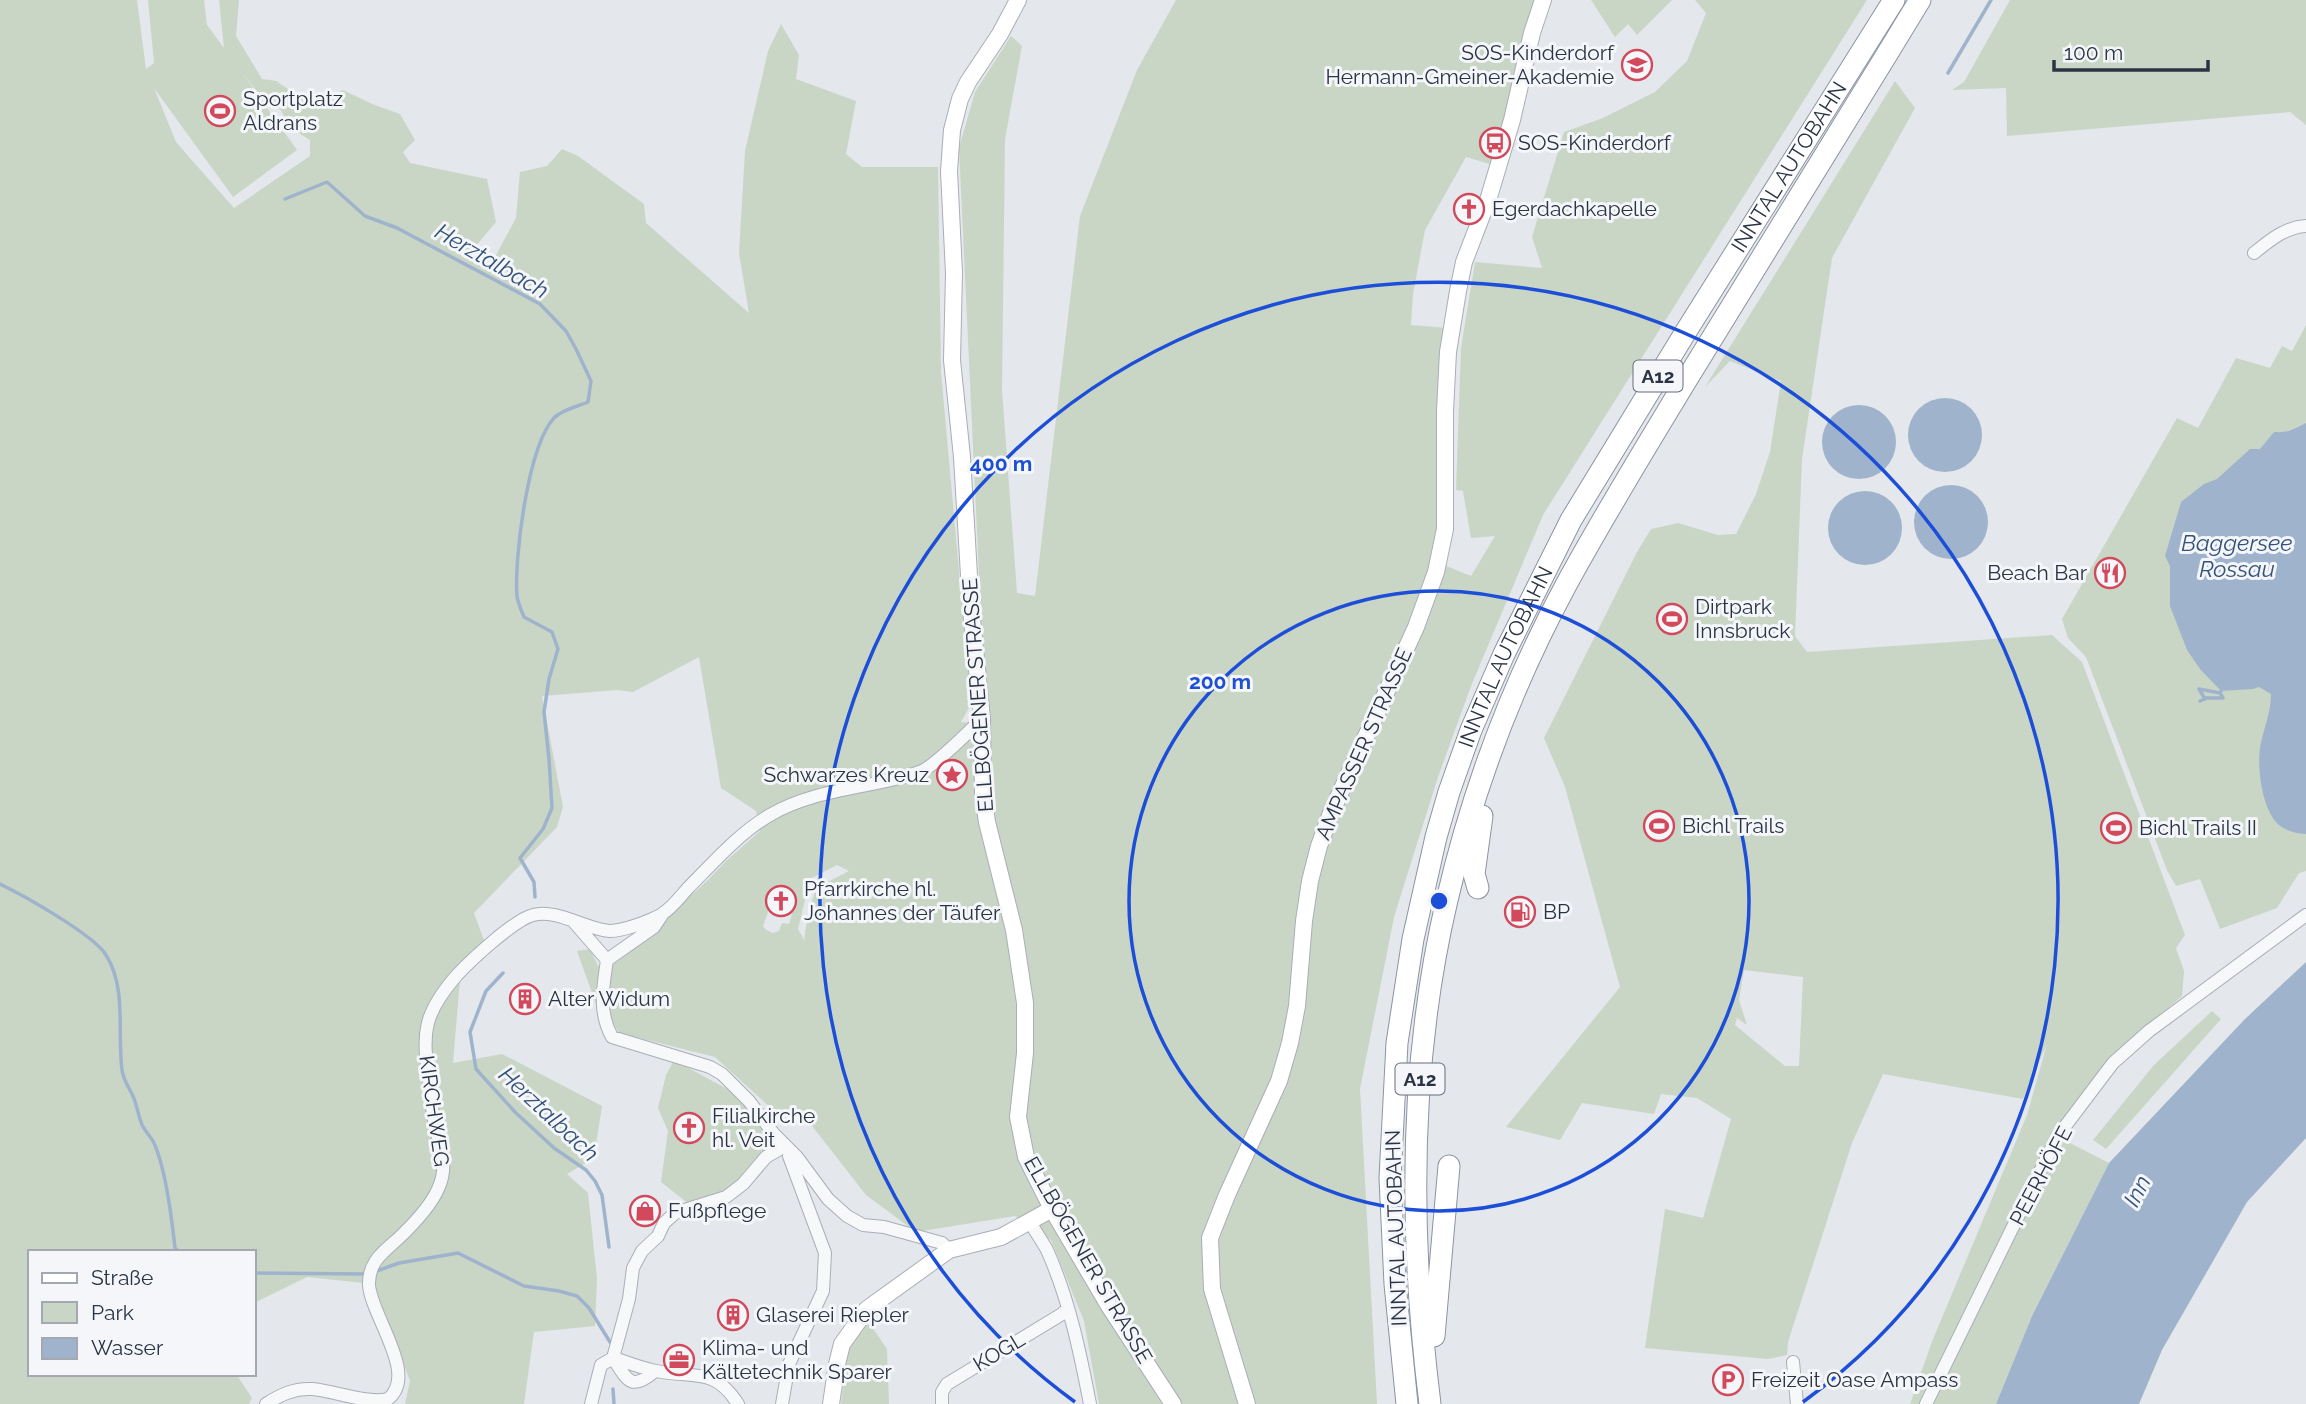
<svg xmlns="http://www.w3.org/2000/svg" width="2306" height="1404" viewBox="0 0 2306 1404" font-family="Raleway,sans-serif">
<style>
.green{fill:#c9d6c5;fill-rule:evenodd}
.water{fill:#9fb4cc}
.lines{fill:none;stroke-linecap:round;stroke-linejoin:round}
.stream{stroke:#9fb4cc;stroke-width:3.5}
.street-casing{stroke:#a9aeb7;stroke-width:14}
.secondary-casing{stroke:#a9aeb7;stroke-width:18}
.highway-casing{stroke:#8b94a3;stroke-width:23}
.street{stroke:#f7f8fa;stroke-width:12}
.secondary{stroke:#fff;stroke-width:16}
.highway{stroke:#fff;stroke-width:21}
.ring{fill:none;stroke:#1d4ed8;stroke-width:3.5}
.labels{text-anchor:middle;stroke-width:6;stroke-linejoin:round;paint-order:stroke}
.shield{fill:#f4f6f9;stroke:#676e7b;stroke-width:2}
.shield-label{font-size:19px;font-weight:bold;fill:#2b3445}
.poi-label{font-size:21px;fill:#2b3445;stroke:#f4f6f9;text-anchor:start}
.street-label{font-size:21px;fill:#2b3445;stroke:#f4f6f9}
.water-label{font-size:23px;font-style:italic;fill:#34527a;stroke:#f4f6f9}
.centre{fill:#1d4ed8;stroke:#f4f6f9;stroke-width:3.5}
.ring-label{font-size:21px;text-anchor:middle;font-weight:bold;fill:#1d4ed8;stroke:#f4f6f9;stroke-width:6;stroke-linejoin:round;paint-order:stroke}
</style>
<rect width="100%" height="100%" fill="#e4e7ec"/>
<path class="green" d="M0,0h137l9,69 8,-6 -6,-63h56l3,25 17,23 -5,-48h20l-3,36 26,43 14,2 18,12 26,8 23,-11 29,14 28,10 15,26 -12,12 7,11 77,16 9,43 -26,31 19,15 27,-50 4,-46 27,-6 15,-17 16,7 66,48 2,19 103,90 -10,-60 6,-102 23,-100 13,-27 18,31 -3,24 60,22 -10,53 16,13h76l3,205 30,332 -10,18 28,2 -6,-64 -24,-512 16,-56 36,-56 11,10 -17,93 -3,251 15,203 18,3 45,-380 57,-146 39,-70h362l-31,113 -9,20 -8,31 -24,-7 -41,73 -12,64 -2,31 36,3 -10,205 -3,28 37,15 24,-40 -24,2 -8,-47 -7,-1 5,-142 14,-86 67,6 -10,-31 32,-105 39,-14 52,-26 32,-31 19,-48 -11,-13h172l-324,515 -72,171 -33,91 -44,140 -34,172 17,315h-278l-15,-83 -33,-81 -36,-24 -99,16 -50,-37 -61,-78 -31,-6 -59,-54 -96,-24 -6,-10 -10,1 -26,-73 13,-2 8,17h13l46,-34 19,-23 32,-29 18,-19 34,-30 -4,-20 -35,-23 -22,-131 -66,35 -16,-2 -75,6 21,111 -6,20 -83,86 11,30 -24,25 -8,95 49,-9 100,52 -8,52 -27,16 21,19 9,86 -2,47 -61,6 -10,72h-119l5,-23 -37,-97 -66,-7 -53,26v-51h-224v122h206l16,24 -3,6h-249zM243,74l18,23 20,13 8,17 21,13v16l-76,52 -58,-66 -22,-54 79,109 64,-47zM837,865l12,6 -33,17 -8,26 -4,26 -6,-11 12,-50zM778,884l15,6 -7,22 6,2 -3,10 -7,-1 -3,8 -6,2 -7,-3 -3,-4z
M1591,0h81l-35,35 -9,-11 -13,13z
M2010,0h296v125l-16,-13 -283,24 -1,-48 -54,2 12,-8z
M1895,81l20,27 -83,150 -30,201 -7,177 12,16 245,-17 30,27 103,273 -9,13 8,23 -2,25 -72,64 -56,75 -134,269h-10l23,-65 94,-224 20,-71 -24,55 -140,-25 -31,69 -64,199 -1,13 -19,4 -123,-11 20,-139 38,9 28,-99 -34,-21 -36,-4 -7,20 -72,-11 -22,37 -54,-13 114,-140 -55,-200 -21,-49 93,-186 14,-23 27,-6 40,12 18,-1 20,-40 14,-42 11,-71 -51,-20 -25,26zM1744,970l59,7 -4,89h-14l-50,-41 2,-7 10,7 -8,-25z
M2306,325v546l-7,2 -22,35 -57,21 -20,-50 -24,7 -9,-16 -81,-213 -18,-19 -6,-19 115,-201 21,10 38,-70 34,10 12,-22 10,5z
M2212,1011l9,8 -115,130 -13,-9 61,-75z
M674,1060l75,41 16,19 8,25 -46,48 -38,11 -28,-22 7,-51 -10,-23 8,-33z
M2064,1140l45,23 -77,153 -36,88h-63l34,-74z
M868,1321l19,28 2,55h-48l8,-62z"/>
<path class="water" d="M1908 435a37 37 0 1 1 74 0a37 37 0 1 1-74 0Z
M1822 442a37 37 0 1 1 74 0a37 37 0 1 1-74 0Z
M2306,423v411c-11,-1 -22,-3 -30,-12 -14,-16 -19,-54 -16,-74 3,-18 11,-35 11,-54l-12,-7 -6,2 -32,2 -21,-22 -13,-19 -17,-44v-40l-5,-10 16,-54 23,-18 13,-5 33,-30h10l14,-17c16,1 19,-3 32,-9z
M1914 522a37 37 0 1 1 74 0a37 37 0 1 1-74 0Z
M1828 528a37 37 0 1 1 74 0a37 37 0 1 1-74 0Z
M2306,962v176l-59,64 -85,148 -23,54h-143l36,-88 77,-153 136,-144z"/>
<g class="lines">
<path class="stream" d="M1948,73l43,-73
M285,199l42,-17 38,34 32,12 143,76 26,27 10,18 15,32 -3,21c-9,4 -27,8 -34,16 -26,28 -40,140 -37,178 1,7 4,14 7,21l28,15 6,17 -9,30 -5,33 5,47 3,49 -9,21 -23,29 14,24 1,15
M2204,698h19l-3,-5
M2200,701l5,-2 -6,-10 21,4 1,-2
M0,884c23,11 94,51 106,71 21,33 11,77 16,115 1,9 6,16 10,24 5,10 6,21 10,31 3,6 9,12 12,18 11,24 18,77 21,105l4,4
M503,973l-17,18 -16,41 6,37 39,43 39,36 32,22 9,11 7,14 7,52
M374,1272l25,-9 59,-10 66,33 35,5 18,5 12,12 21,34
M254,1273l113,1
M613,1389l1,15"/>
<g class="street-casing">
<path id="street" d="M2254,253c15,-12 31,-26 52,-27
M573,921l34,39c-4,27 -9,52 5,77l98,30 12,7 27,27 25,33 23,23 31,42 19,17 16,9 21,2 58,16 7,7
M607,960l47,-33 8,-12
M1030,1222c5,9 12,19 17,28 22,49 33,102 43,154
M613,1358c14,4 28,10 43,13 37,8 58,-5 82,33
M1793,1362l4,42
M655,1371c-24,21 -28,9 -42,-13l16,-59 4,-31 9,-17 16,-15 6,-13 11,-10 51,-16 17,-13 23,-27 19,-11
M266,1404c14,-9 28,-16 46,-15 23,2 54,15 76,10 31,-24 -17,-83 -19,-114 -1,-27 20,-36 36,-53 11,-11 27,-29 33,-43 10,-21 4,-38 -2,-59 -4,-16 -5,-33 -7,-49 -7,-49 -6,-67 28,-106 14,-15 57,-55 76,-60 23,-7 54,15 77,16 11,0 21,-4 30,-7 7,-3 16,-6 22,-10 10,-6 18,-17 26,-26 25,-25 51,-55 82,-73 39,-23 86,-26 129,-37 7,-2 16,-4 23,-7 14,-6 47,-40 60,-52
M591,1404l10,-39 12,-7
M782,1404l7,-40 34,-73 2,-38 -36,-97
M942,1404v-12l5,-8 115,-70 6,-6
M1926,1404l131,-267 56,-74 36,-32 157,-116"/>
</g>
<g class="secondary-casing">
<path id="secondary" d="M1018,0l-18,34 -32,48 -8,17 -8,31 -3,41 5,102 -2,87 10,97 9,152 11,110 1,75 4,28 27,108 11,73v50l-7,64 8,40 26,52 57,97 64,98
M831,1404l6,-40 5,-20 25,-35 82,-59 52,-13 51,-28
M1247,1404l-35,-115 -2,-51 17,-43 52,-114 11,-38 7,-37 7,-85 6,-40 9,-35 12,-33 85,-186 20,-55 9,-43v-118l3,-59 10,-61 6,-29 25,-65 23,-77 20,-87 11,-33"/>
</g>
<g class="highway-casing">
<g id="highway">
<path d="M1478,888l-4,-14 8,-58"/>
<path d="M1434,1336l15,-170"/>
<path id="s1" d="M1407,1404l-12,-120 -5,-106 7,-135 16,-104 23,-102 13,-45 22,-62 33,-76 67,-134 114,-187 209,-333"/>
<path d="M1430,1404c-21,-168 -22,-339 17,-504 25,-108 66,-217 119,-315 38,-70 80,-138 121,-206 77,-126 156,-252 233,-379"/>
</g>
</g>
<use href="#street" class="street"/>
<use href="#secondary" class="secondary"/>
<use href="#highway" class="highway"/>
</g>
<g class="ring">
<circle cx="1439" cy="901" r="310"/>
<path d="M1075 1402A619 619 0 1 1 1803 1402"/>
</g>
<defs>
<g id="school-ring" transform="scale(1.575)"><circle r="9.5" fill="#f4f6f9" stroke="#d1495b" stroke-width="1.5"/><path d="M0-5L7-2L0 1L-7-2ZM-4 1L0 2.5L4 1V4Q0 6-4 4Z" fill="#d1495b"/></g>
<g id="stadium-ring" transform="scale(1.575)"><circle r="9.5" fill="#f4f6f9" stroke="#d1495b" stroke-width="1.5"/><path d="M0-5a6.5 5 0 1 0 0 10a6.5 5 0 1 0 0-10ZM-3.5-1.8h7v3.6h-7Z" fill="#d1495b"/></g>
<g id="bus-ring" transform="scale(1.575)"><circle r="9.5" fill="#f4f6f9" stroke="#d1495b" stroke-width="1.5"/><path d="M-5-6H5V4H4V6H2V4H-2V6H-4V4H-5ZM-3.5-4V0h7V-4ZM-3.5 1.2v1.5H-2V1.2ZM2 1.2v1.5H3.5V1.2Z" fill="#d1495b"/></g>
<g id="church-ring" transform="scale(1.575)"><circle r="9.5" fill="#f4f6f9" stroke="#d1495b" stroke-width="1.5"/><path d="M-1.2-6h2.4v3.5h3.3v2.4h-3.3V6h-2.4V-.1h-3.3v-2.4h3.3Z" fill="#d1495b"/></g>
<g id="restaurant-ring" transform="scale(1.575)"><circle r="9.5" fill="#f4f6f9" stroke="#d1495b" stroke-width="1.5"/><path d="M-5-6h1v4h1v-4h1v4h1v-4h1v5L-1.5 .5V6h-2V.5L-5-1ZM5-6V6H3V1.5H1.5Q1.5-4 5-6Z" fill="#d1495b"/></g>
<g id="sight-ring" transform="scale(1.575)"><circle r="9.5" fill="#f4f6f9" stroke="#d1495b" stroke-width="1.5"/><path d="M0-6L1.8-2.2L6-1.7L2.9 1.2L3.7 5.4L0 3.3L-3.7 5.4L-2.9 1.2L-6-1.7L-1.8-2.2Z" fill="#d1495b"/></g>
<g id="fuel-ring" transform="scale(1.575)"><circle r="9.5" fill="#f4f6f9" stroke="#d1495b" stroke-width="1.5"/><path d="M-5.5-6h7V0h2V4h1.3V-2.5L3-4.5l.8-.8L6-3V5H2.5V1h-1V6h-7ZM-4.2-4.7v3.2H.2V-4.7Z" fill="#d1495b"/></g>
<g id="building-ring" transform="scale(1.575)"><circle r="9.5" fill="#f4f6f9" stroke="#d1495b" stroke-width="1.5"/><path d="M-4-6H4V6H1V3H-1V6H-4ZM-2.5-4.3h1.7v1.8h-1.7ZM.8-4.3h1.7v1.8H.8ZM-2.5-1h1.7V.8h-1.7ZM.8-1h1.7V.8H.8Z" fill="#d1495b"/></g>
<g id="shop-ring" transform="scale(1.575)"><circle r="9.5" fill="#f4f6f9" stroke="#d1495b" stroke-width="1.5"/><path d="M-5-2.5h2.3a2.7 3.5 0 0 1 5.4 0H5L5.5 6h-11ZM-1.5-2.5h3a1.5 2.3 0 0 0-3 0Z" fill="#d1495b"/></g>
<g id="office-ring" transform="scale(1.575)"><circle r="9.5" fill="#f4f6f9" stroke="#d1495b" stroke-width="1.5"/><path d="M-6-3h4V-5.5h4V-3h4V5H-6ZM-1-4.5V-3h2v-1.5ZM-6 0V1H6V0Z" fill="#d1495b"/></g>
<g id="parking-ring" transform="scale(1.575)"><circle r="9.5" fill="#f4f6f9" stroke="#d1495b" stroke-width="1.5"/><path d="M-3.5-5.5H1a3.5 3.5 0 0 1 0 7H-1V5.5H-3.5ZM-1-3.4V-.6H.8a1.4 1.4 0 0 0 0-2.8Z" fill="#d1495b"/></g>
</defs>
<g fill-rule="evenodd">
<use href="#school-ring" x="1637" y="65"/>
<use href="#stadium-ring" x="220" y="111"/>
<use href="#bus-ring" x="1495" y="143"/>
<use href="#church-ring" x="1469" y="209"/>
<use href="#restaurant-ring" x="2110" y="573"/>
<use href="#stadium-ring" x="1672" y="619"/>
<use href="#sight-ring" x="952" y="775"/>
<use href="#stadium-ring" x="1659" y="826"/>
<use href="#stadium-ring" x="2116" y="828"/>
<use href="#church-ring" x="781" y="901"/>
<use href="#fuel-ring" x="1520" y="912"/>
<use href="#building-ring" x="525" y="999"/>
<use href="#church-ring" x="689" y="1128"/>
<use href="#shop-ring" x="645" y="1211"/>
<use href="#building-ring" x="733" y="1315"/>
<use href="#office-ring" x="679" y="1360"/>
<use href="#parking-ring" x="1728" y="1380"/>
</g>
<g class="labels">
<g class="shield">
<rect x="1633.5" y="360.5" width="49" height="31" rx="5"/>
<rect x="1395.5" y="1063.5" width="49" height="31" rx="5"/>
</g>
<g class="shield-label">
<text x="1658" y="383">A12</text>
<text x="1420" y="1086">A12</text>
</g>
<g class="poi-label">
<text x="1614" y="60" text-anchor="end">SOS-Kinderdorf<tspan x="1614" dy="24">Hermann-Gmeiner-Akademie</tspan></text>
<text x="243" y="106">Sportplatz<tspan x="243" dy="24">Aldrans</tspan></text>
<text x="1518" y="150">SOS-Kinderdorf</text>
<text x="1492" y="216">Egerdachkapelle</text>
<text x="2087" y="580" text-anchor="end">Beach Bar</text>
<text x="1695" y="614">Dirtpark<tspan x="1695" dy="24">Innsbruck</tspan></text>
<text x="929" y="782" text-anchor="end">Schwarzes Kreuz</text>
<text x="1682" y="833">Bichl Trails</text>
<text x="2139" y="835">Bichl Trails II</text>
<text x="804" y="896">Pfarrkirche hl.<tspan x="804" dy="24">Johannes der Täufer</tspan></text>
<text x="1543" y="919">BP</text>
<text x="548" y="1006">Alter Widum</text>
<text x="712" y="1123">Filialkirche<tspan x="712" dy="24">hl. Veit</tspan></text>
<text x="668" y="1218">Fußpflege</text>
<text x="756" y="1322">Glaserei Riepler</text>
<text x="702" y="1355">Klima- und<tspan x="702" dy="24">Kältetechnik Sparer</tspan></text>
<text x="1751" y="1387">Freizeit Oase Ampass</text>
</g>
<g class="street-label">
<text dy="7" stroke="none"><textPath href="#s1" startOffset="1332">INNTAL AUTOBAHN</textPath></text>
<text dy="7" stroke="none"><textPath href="#s1" startOffset="765">INNTAL AUTOBAHN</textPath></text>
<text transform="translate(978 695) rotate(-94)" y="7">ELLBÖGENER STRASSE</text>
<text transform="translate(1364 744) rotate(-66)" y="7">AMPASSER STRASSE</text>
<text transform="translate(434 1111) rotate(82)" y="7">KIRCHWEG</text>
<text transform="translate(2041 1176) rotate(-62)" y="7">PEERHÖFE</text>
<text transform="translate(1396 1228) rotate(-92)" y="7">INNTAL AUTOBAHN</text>
<text transform="translate(1088 1260) rotate(60)" y="7">ELLBÖGENER STRASSE</text>
<text transform="translate(999 1352) rotate(-31)" y="7">KOGL</text>
</g>
<g class="water-label">
<text transform="translate(492 261) rotate(30)" y="8">Herztalbach</text>
<text x="2237" y="551">Baggersee<tspan x="2237" dy="26">Rossau</tspan></text>
<text transform="translate(549 1114) rotate(43)" y="8">Herztalbach</text>
<text transform="translate(2137 1191) rotate(-63)" y="8">Inn</text>
</g>
</g>
<circle cx="1439" cy="901" r="10" class="centre"/>
<g class="ring-label">
<text x="1001" y="471">400 m</text>
<text x="1220" y="689">200 m</text>
</g>
<rect x="28" y="1250" width="228" height="126" fill="#f4f6f9" stroke="#a4a8b1" stroke-width="2"/>
<rect x="42" y="1273" width="35" height="10" fill="#ffffff" stroke="#a4a8b1" stroke-width="2"/>
<text x="91" y="1285" font-size="21" fill="#2b3445">Straße</text>
<rect x="42" y="1302" width="35" height="21" fill="#c9d6c5" stroke="#a4a8b1" stroke-width="2"/>
<text x="91" y="1320" font-size="21" fill="#2b3445">Park</text>
<rect x="42" y="1338" width="35" height="21" fill="#9fb4cc" stroke="#a4a8b1" stroke-width="2"/>
<text x="91" y="1355" font-size="21" fill="#2b3445">Wasser</text>
<path d="M2054 60v10h154v-10" fill="none" stroke="#2b3445" stroke-width="3.5"/>
<text x="2064" y="60" font-size="21" fill="#2b3445" stroke="#f4f6f9" stroke-width="5" paint-order="stroke">100 m</text>
</svg>
